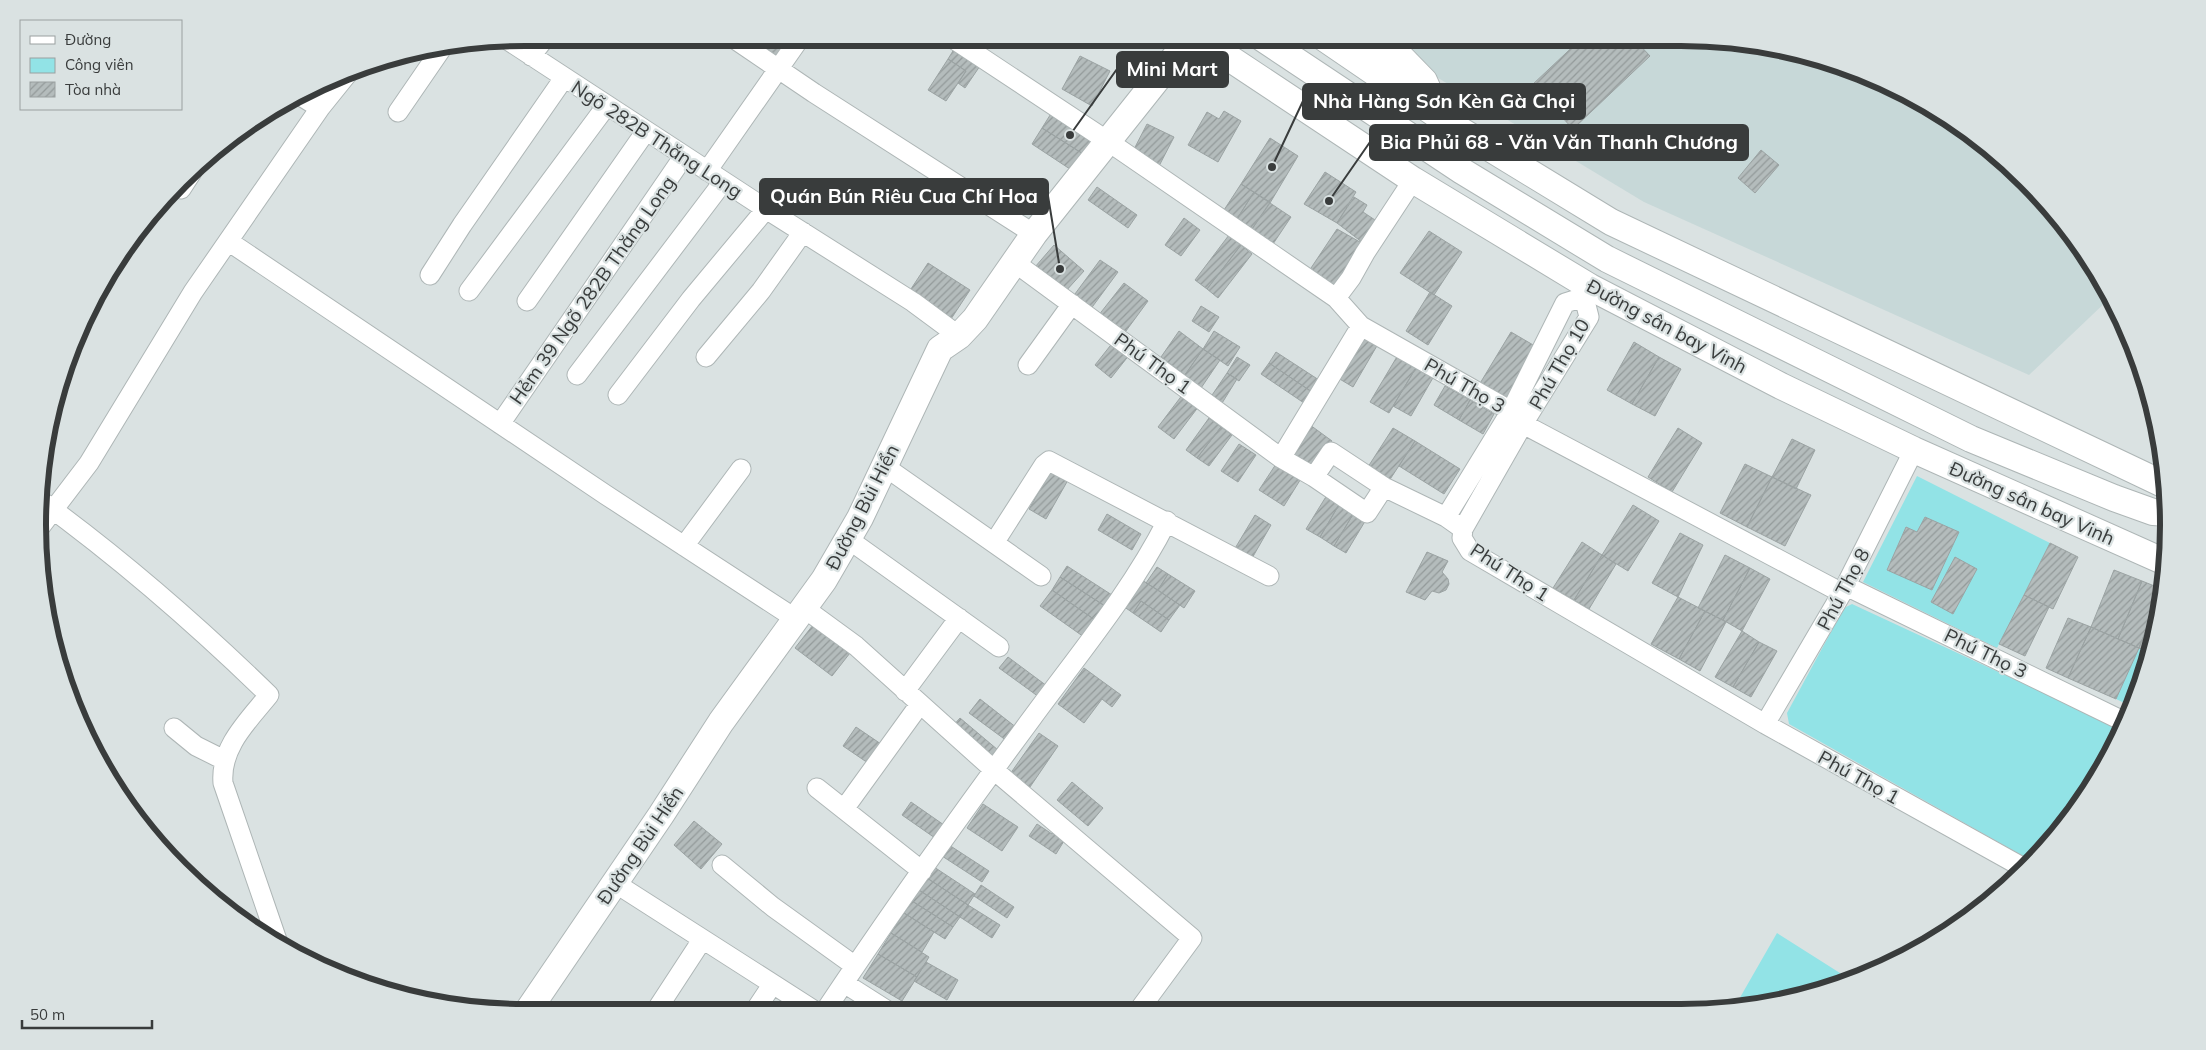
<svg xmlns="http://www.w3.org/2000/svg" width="2206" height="1050" viewBox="0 0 2206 1050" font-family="Mulish,sans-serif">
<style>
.built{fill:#c7d8d8}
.green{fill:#92e3e6}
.building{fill:url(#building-hatch);stroke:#9ba3a3}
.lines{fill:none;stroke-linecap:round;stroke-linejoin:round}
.street-casing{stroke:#aeb6b6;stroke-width:21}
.secondary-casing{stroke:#aeb6b6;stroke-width:28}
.street{stroke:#fff;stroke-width:19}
.secondary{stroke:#fff;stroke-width:26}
.labels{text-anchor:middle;stroke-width:4.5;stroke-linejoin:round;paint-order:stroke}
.street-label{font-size:19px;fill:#393c3c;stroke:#dae2e2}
.rim{fill:none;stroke:#393c3c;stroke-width:6}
.leader{fill:none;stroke:#393c3c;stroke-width:2}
.callout-dot{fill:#393c3c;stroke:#dae2e2;stroke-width:2}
.callout{fill:#393c3c;stroke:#393c3c;stroke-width:2}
.callout-label{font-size:20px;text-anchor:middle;font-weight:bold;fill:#fff}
</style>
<defs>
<pattern id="building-hatch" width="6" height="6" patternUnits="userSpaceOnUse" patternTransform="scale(1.25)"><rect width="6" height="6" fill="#b4bcbc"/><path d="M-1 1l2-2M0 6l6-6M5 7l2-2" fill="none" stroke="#939a9a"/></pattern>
</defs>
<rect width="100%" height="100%" fill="#dae2e2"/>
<path class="built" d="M1375,38h306l95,9 92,28 84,45 74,60 60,74 24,44 -81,77 -385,-173 -239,-144z"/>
<path class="green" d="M1917,476l133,67 -53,105 -134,-66z
M1852,604l269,125 -53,93 -38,38 -241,-136 -2,-11 57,-105z
M2139,648l10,4 -16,55 -17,-8z
M1777,933l74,47 -106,28h-11z"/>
<path class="building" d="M758,38h34l-16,23 -23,-16z
M1582,38h51l17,18 -77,73 -41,-44z
M956,46l26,17 -17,25 -7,-5 8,-12 -18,-12z
M1080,56l30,15 -18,35 -30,-17z
M948,59l18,12 -20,30 -18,-11z
M1224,111l17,10 -23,41 -30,-17 19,-33 12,7z
M1052,112l46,30 -10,15 -46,-29z
M1147,124l27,13 -16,31 -27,-13z
M1042,128l46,29 -12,16 -44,-29z
M1270,138l28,18 -28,47 -29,-19z
M1761,150l18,15 -24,28 -17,-15z
M1325,172l31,20 -19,31 -33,-19z
M1241,184l13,8 -17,27 -13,-9z
M1097,187l40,28 -9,13 -40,-28z
M1254,192l16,10 -20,30 -13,-13z
M1354,197l13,8 -4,7 18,12 -14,22 -30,-23z
M1270,203l21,14 -20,30 -21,-15z
M1184,218l16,12 -19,26 -16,-11z
M1337,229l30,17 -30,44 -28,-19z
M1429,231l33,21 -28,43 -34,-22z
M1229,235l12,10 -34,44 -12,-9z
M1054,245l30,26 -19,21 -30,-25z
M1241,245l11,9 -34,44 -11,-9z
M1100,260l18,12 -28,38 -18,-12z
M928,263l42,27 -19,29 -42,-27z
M1124,283l24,18 -25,34 -25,-19z
M1430,292l22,14 -24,39 -22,-14z
M1201,306l18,11 -10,15 -17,-11z
M1179,331l24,18 -18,26 -24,-18z
M1214,331l26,16 -12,19 -25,-17z
M1358,332l20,12 -25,43 -20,-12z
M1511,332l29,17 -32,53 -29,-17z
M1114,341l16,13 -19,24 -16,-13z
M1634,342l25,15 -27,47 -25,-14z
M1203,349l17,11 -21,31 -17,-12z
M1276,352l43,28 -7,12 -43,-29z
M1398,355l19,11 -28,47 -19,-11z
M1237,357l13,8 -11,16 -12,-8z
M1659,357l22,12 -26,47 -23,-12z
M1269,363l43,29 -8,11 -43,-29z
M1417,366l17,10 -23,40 -18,-10z
M1227,373l10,6 -18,29 -11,-7z
M1445,386l25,14 -11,20 -25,-15z
M1183,394l16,12 -25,33 -16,-12z
M1470,400l24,14 -11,20 -24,-14z
M1209,418l12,9 -24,31 -11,-8z
M1306,422l26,19 -22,32 -26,-18z
M1221,427l11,8 -23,31 -12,-8z
M1393,428l22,13 -28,43 -21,-14z
M1678,428l24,15 -30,49 -24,-15z
M1792,439l23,11 -19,39 -24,-12z
M1415,441l45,28 -16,25 -45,-28z
M1239,444l17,11 -18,27 -17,-11z
M1278,461l24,16 -18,29 -25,-16z
M1745,464l27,13 -25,50 -27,-14z
M1051,471l17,9 -22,39 -17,-10z
M1772,477l39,18 -26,51 -38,-19z
M1327,495l13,8 -20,34 -14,-8z
M1340,503l15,8 -21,35 -14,-9z
M1633,505l26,16 -31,50 -26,-16z
M1355,511l12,7 -21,35 -12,-7z
M1107,514l34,20 -9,16 -34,-20z
M1255,515l16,10 -20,35 -17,-10z
M1925,517l34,15 -27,58 -45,-20 19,-43 11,5z
M1680,533l23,12 -25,52 -26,-14z
M1582,542l20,13 -28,45 -21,-12z
M2050,543l28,14 -25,52 -29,-14z
M1427,552l21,9 -6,11 6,7 1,5 -3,6 -7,3 -7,-2 -7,9 -19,-8z
M1602,555l14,9 -27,45 -15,-9z
M1725,555l25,13 -27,52 -25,-12z
M1955,557l22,12 -24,45 -22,-12z
M1067,566l45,29 -7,11 -45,-29z
M1157,567l11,7 -10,16 -12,-7z
M1750,568l20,11 -28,52 -19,-11z
M2114,570l28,11 -24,58 -27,-12z
M1168,574l27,17 -11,17 -26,-18z
M1060,577l45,29 -10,14 -43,-30z
M1142,580l38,25 -11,15 -28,-19 -8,12 -10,-7z
M2142,581l20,8 -23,59 -21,-9z
M1052,590l43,30 -11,17 -44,-31z
M2162,590l-3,30 -10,32 -10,-4z
M2024,595l25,12 -24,49 -26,-12z
M1678,597l27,14 -26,48 -28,-15z
M1141,601l28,19 -8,12 -28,-19z
M1705,611l21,11 -26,49 -21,-12z
M2068,618l23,9 -23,51 -22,-10z
M813,625l37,28 -18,23 -37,-28z
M2091,627l48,21 -23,51 -48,-21z
M1742,631l17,11 -26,45 -18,-10z
M1759,642l18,9 -26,46 -18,-10z
M1008,657l39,29 -8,11 -40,-29z
M1084,668l37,27 -9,12 -10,-8 -18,24 -26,-19z
M980,699l37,29 -10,13 -38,-28z
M960,718l38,32 -8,11 -39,-33z
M856,727l25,17 -13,19 -25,-17z
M1039,733l19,13 -28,41 -20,-13z
M1072,782l31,26 -15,18 -31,-26z
M911,802l33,23 -9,13 -33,-23z
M983,804l35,23 -16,24 -35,-23z
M694,821l28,23 -21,25 -27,-24z
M1037,824l15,10 4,-6 8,6 -3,6 3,1 -8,13 -27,-18z
M949,845l40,26 -7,11 -40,-26z
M934,867l41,27 -7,11 -41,-27z
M927,878l41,27 -8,12 -41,-27z
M981,885l33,22 -7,11 -33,-22z
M919,890l41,27 -7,10 -41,-26z
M912,901l41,26 -8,12 -41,-26z
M968,905l32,20 -8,13 -32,-21z
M904,913l30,19 -12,20 -31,-19z
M891,933l38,24 -12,20 -39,-23z
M878,954l39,23 -15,24 -39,-23z
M926,962l32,18 -11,20 -33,-19z"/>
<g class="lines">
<g class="street-casing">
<path id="street" d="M733,38l81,55 220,141
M952,38l157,104 227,156 25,28 150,85 12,13 319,169
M1362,38l50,50
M1387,38l40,41 19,42
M506,39l260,170 147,93 46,34
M531,56l14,-18
M299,95l21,13
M398,112l46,-67
M707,171l93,-133
M181,189l11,-17
M228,241l378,254 190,124
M1014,262l267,196 33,19 17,-25 53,35 62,30 17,12 -1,9 8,13 295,173 257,143
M430,275l32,-50 102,-147
M469,291l138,-186
M1336,298l15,-20 14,-25 48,-73
M527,301l119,-170
M706,357l55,-66 42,-59
M1028,365l44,-61
M577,375l146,-193
M618,395l73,-96 75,-90
M500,424l184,-268
M1281,458l80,-132
M884,466l157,110
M1314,477l53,36 17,-26
M40,500c81,59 157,125 229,195 -21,26 -49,52 -46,88l55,160
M1446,517l65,-106 54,-108 19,-6
M1463,529l60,-105 66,-107 -5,-20
M38,530l51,-67 104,-171 127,-184 29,-36
M848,539l151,108
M994,543l50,-78 5,-4 220,115
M684,546l57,-77
M1846,586l279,136
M804,608l52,38 138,124 198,168 -53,72
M905,691l54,-73
M1765,724l77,-131 72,-143
M174,728l22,18 28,14
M817,788l105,83
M844,809l76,-105
M722,865l51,42 82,59
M615,883l200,128
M844,983l44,28
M825,1011c66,-99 136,-197 207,-293 47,-64 99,-126 135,-197
M655,1012l47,-72
M754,1012l18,-27"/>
</g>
<g class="secondary-casing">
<path id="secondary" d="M1199,38l214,142 177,107 191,99 133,64 251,112
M1262,38l200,133 145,88 364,180 143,59 39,14 14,1
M1324,38l123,84 164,100 554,263
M527,1012l134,-197 60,-93 103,-142 36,-62 80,-169 19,-13 16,-17 59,-85 156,-196"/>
</g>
<use href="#street" class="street"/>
<use href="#secondary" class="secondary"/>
</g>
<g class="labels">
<g class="street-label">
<text transform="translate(657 139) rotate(33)" y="7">Ngõ 282B Thăng Long</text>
<text transform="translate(592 290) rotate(-55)" y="7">Hẻm 39 Ngõ 282B Thăng Long</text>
<text transform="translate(1667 326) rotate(28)" y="7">Đường sân bay Vinh</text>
<text transform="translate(1153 363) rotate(36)" y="7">Phú Thọ 1</text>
<text transform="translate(1559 364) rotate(-60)" y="7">Phú Thọ 10</text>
<text transform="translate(1465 385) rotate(30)" y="7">Phú Thọ 3</text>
<text transform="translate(2032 503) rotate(24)" y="7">Đường sân bay Vinh</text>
<text transform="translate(862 507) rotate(-63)" y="7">Đường Bùi Hiển</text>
<text transform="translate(1510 572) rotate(33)" y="7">Phú Thọ 1</text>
<text transform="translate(1843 589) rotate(-62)" y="7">Phú Thọ 8</text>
<text transform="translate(1986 653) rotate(26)" y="7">Phú Thọ 3</text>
<text transform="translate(1859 777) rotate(29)" y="7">Phú Thọ 1</text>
<text transform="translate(640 845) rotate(-56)" y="7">Đường Bùi Hiển</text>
</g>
</g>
<path d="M0 0H2206V1050H0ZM525 46H1681A479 479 0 0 1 2160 525V525A479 479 0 0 1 1681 1004H525A479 479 0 0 1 46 525V525A479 479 0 0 1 525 46Z" fill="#dae2e2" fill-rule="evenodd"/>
<path class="rim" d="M525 46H1681A479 479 0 0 1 2160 525V525A479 479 0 0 1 1681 1004H525A479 479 0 0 1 46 525V525A479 479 0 0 1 525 46Z"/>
<path class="leader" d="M1070 135L1117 69M1272 167L1303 101M1329 201L1370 142M1060 269L1048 196"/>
<g class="callout-dot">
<circle cx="1070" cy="135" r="5"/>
<circle cx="1272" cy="167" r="5"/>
<circle cx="1329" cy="201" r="5"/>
<circle cx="1060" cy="269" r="5"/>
</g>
<g class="callout">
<rect x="1117" y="52" width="111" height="35" rx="5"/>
<rect x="1303" y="84" width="282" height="35" rx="5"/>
<rect x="1370" y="125" width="378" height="35" rx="5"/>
<rect x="760" y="179" width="288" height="35" rx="5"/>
</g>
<g class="callout-label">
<text x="1172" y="76">Mini Mart</text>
<text x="1444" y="108">Nhà Hàng Sơn Kèn Gà Chọi</text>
<text x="1559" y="149">Bia Phủi 68 - Văn Văn Thanh Chương</text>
<text x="904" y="203">Quán Bún Riêu Cua Chí Hoa</text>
</g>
<rect x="20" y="20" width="162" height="90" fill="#dae2e2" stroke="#9aa0a0"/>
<rect x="30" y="36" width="25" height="8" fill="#ffffff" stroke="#9aa0a0"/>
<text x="65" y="45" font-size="15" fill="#393c3c">Đường</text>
<rect x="30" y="58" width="25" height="15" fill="#92e3e6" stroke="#9aa0a0"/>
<text x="65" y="70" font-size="15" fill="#393c3c">Công viên</text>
<rect x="30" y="82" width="25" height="15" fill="url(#building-hatch)" stroke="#9aa0a0"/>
<text x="65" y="95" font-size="15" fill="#393c3c">Tòa nhà</text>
<path d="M22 1020v8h130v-8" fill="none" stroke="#393c3c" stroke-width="2.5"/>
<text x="30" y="1020" font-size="15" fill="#393c3c" stroke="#dae2e2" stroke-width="4" paint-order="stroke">50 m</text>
</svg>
